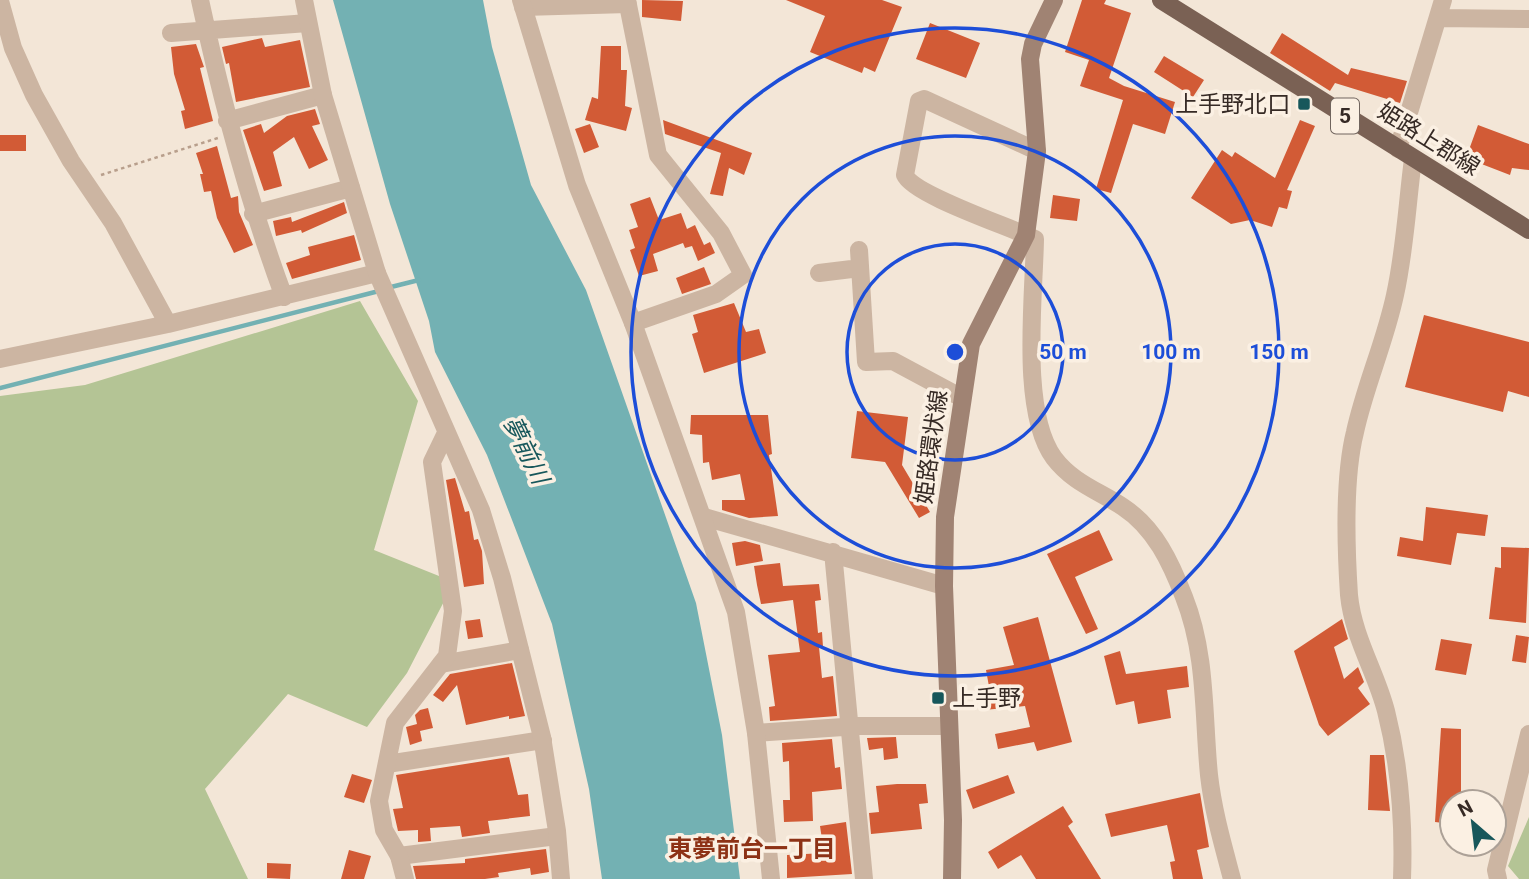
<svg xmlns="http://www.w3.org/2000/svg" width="1529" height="879" viewBox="0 0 1529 879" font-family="Roboto,'Noto Sans JP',sans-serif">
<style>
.green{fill:#b4c495}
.water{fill:#73b1b3}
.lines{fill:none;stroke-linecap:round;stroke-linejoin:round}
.stream{stroke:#73b1b3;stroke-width:4.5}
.building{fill:#d25b36}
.path{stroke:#b89f8c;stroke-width:2.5;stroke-dasharray:3.5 3.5;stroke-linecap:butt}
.minor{stroke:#ccb5a2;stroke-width:18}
.tertiary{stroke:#ccb5a2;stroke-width:18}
.secondary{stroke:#a08373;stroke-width:18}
.primary{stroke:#7a6154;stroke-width:18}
.ring{fill:none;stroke:#1d4ed8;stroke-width:3.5}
.poi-dot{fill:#17575b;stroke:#fbf0e3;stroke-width:2.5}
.labels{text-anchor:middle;stroke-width:7;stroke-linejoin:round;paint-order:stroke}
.shield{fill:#fbf0e3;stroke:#71655e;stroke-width:2}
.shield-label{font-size:21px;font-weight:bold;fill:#362a25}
.poi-label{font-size:23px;fill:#362a25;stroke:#fbf0e3;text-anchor:end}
.street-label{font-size:23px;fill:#362a25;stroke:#fbf0e3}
.water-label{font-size:24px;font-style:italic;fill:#17575b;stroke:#fbf0e3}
.neighbourhood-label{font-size:24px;font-weight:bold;fill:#8d3216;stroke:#fbf0e3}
.centre{fill:#1d4ed8;stroke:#fbf0e3;stroke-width:3.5}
.ring-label{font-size:21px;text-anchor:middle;font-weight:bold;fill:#1d4ed8;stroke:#fbf0e3;stroke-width:7;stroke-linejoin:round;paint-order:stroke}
</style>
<rect width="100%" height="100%" fill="#f3e6d7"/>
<path class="green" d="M360,301l58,100 -44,149 80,32 -47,91 -40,54 -79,-33 -83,95 43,90h-248v-483l85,-11z
M1529,817v62h-10l-11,-13z"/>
<path class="water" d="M333,0h150l9,47 39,138 55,105 110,313 26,132 18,144h-138l-13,-90 -37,-165 -65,-169 -52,-103 -6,-31 -39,-117z"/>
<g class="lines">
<path class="stream" d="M387,288l32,-8
M0,388l379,-97"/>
</g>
<path class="building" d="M642,0l41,1 -2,20 -39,-4z
M786,0h96l20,7 -27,65 -11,-5 -2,6 -52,-21 15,-36z
M1082,0h24l-2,4 27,9 -22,65 15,8 51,16 -10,32 -32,-10 -22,69 -15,-4 27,-89 -43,-14 9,-26 -24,-8z
M930,23l50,20 -14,35 -50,-19z
M1282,33l66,42 3,-7 56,13 -7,22 -65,-20 -5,8 -60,-38z
M262,38l3,9 35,-7 10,47 -74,15 -7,-39 -3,1 -4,-17z
M196,44l8,23 -4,1 13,53 -28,8 -4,-18 4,-1 -11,-36 -3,-27z
M601,46h20v24h6l-2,36 7,2 -6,23 -41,-11 7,-23 6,2z
M1164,56l40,24 -11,17 -39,-25z
M315,109l5,15 -8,2 16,34 -19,9 -15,-32 -21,15 9,34 -18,5 -21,-61 18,-6 3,9 23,-17z
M663,120l89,33 -8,22 -15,-7 -6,28 -13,-2 11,-41 -56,-19z
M1300,120l15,6 -28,64 5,1 -5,18 -8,-2 -7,20 -22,-7 -19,4 -40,-26 31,-48 10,7 3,-5 40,26z
M590,124l9,23 -15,6 -9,-24z
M1478,125l51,19v26l-17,-2 -2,7 -44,-17z
M0,135h26v16h-26z
M217,146l14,52 7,-2 1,16 14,33 -19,8 -17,-35 -6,-27 -7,1 -4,-18h3l-7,-21z
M1053,195l27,4 -3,22 -27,-3z
M650,197l9,23 22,-7 6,16 8,-4 9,20 6,-3 5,11 -17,8 -6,-15 -7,2 -2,-5 -30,11 5,17 -19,5 -9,-26 5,-2 -6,-18 9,-3 -8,-23z
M344,202l3,11 -45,20 -1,-3 -25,6 -3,-15 18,-4 1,5z
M354,235l7,25 -69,19 -6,-16 24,-8 -2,-8z
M704,267l7,17 -29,10 -6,-16z
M734,303l12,29 13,-3 7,24 -62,20 -12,-39 6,-2 -5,-17z
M1424,315l105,27v55l-21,-6 -5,21 -98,-25z
M857,411l51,6 -6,48 28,47 -11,6 -34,-56 -34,-4z
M691,415h77l4,39 -3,1 9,61 -29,2 -27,-8v-10h23l-5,-26 -28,6 -3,-18 -6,1 -1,-28 -12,-1z
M455,478l10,34 4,-1 5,29 4,-1 4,12 2,33 -20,3 -18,-107z
M1426,507l62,8 -3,21 -28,-3 -6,32 -54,-9 3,-19 23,4z
M1099,530l14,30 -38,17 23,52 -12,5 -39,-80z
M745,541l15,4 3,16 -27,5 -4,-23z
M1501,547l28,1 -3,75 -37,-4 6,-52 6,1z
M780,563l3,23 36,-2 2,16 -6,1 3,32 4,-1 1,15h-4l3,31 11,-2 4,40 -67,5 -1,-14 6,-1 -7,-51 32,-3 -7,-52 -32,4 -4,-19 -3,-19z
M1038,617l34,125 -35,9 -3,-9 -36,7 -3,-15 35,-7 -5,-21 -41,4 -2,-17 8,-1 -4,-22 28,-5 -11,-38z
M480,619l3,18 -15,2 -3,-18z
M1342,619l6,20 -14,8 10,32 14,-12 6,15 -6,6 12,16 -42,32 -9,-11 -25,-74z
M1516,635l13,2 -3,26 -14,-2z
M1441,639l31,5 -6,31 -31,-5z
M1120,651l6,23 61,-8 2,21 -22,3 4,28 -33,6 -4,-23 -18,4 -12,-49z
M512,663l13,53 -16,3v-3l-43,9 -9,-40 -14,17 -10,-7 17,-21z
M428,708l5,20 -13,3 2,10 -12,4 -4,-18 11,-3 -2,-9 5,-5z
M1441,728l20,1v73h-9v22l-17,-2z
M896,737l2,21 -14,2 -1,-12 -14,2 -2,-12z
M832,739l3,29 5,-1 2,22 -30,3 1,29 -29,1 -1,-22h7l-1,-39 -6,1 -1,-19z
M1370,755h14l6,56 -22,-1z
M509,757l9,38 10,-1 2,22 -42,5 2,12 -28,4 -2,-11 -30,2 1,13 -13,1v-12l-20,1 -5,-22 10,-1 -7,-33z
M352,774l20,6 -8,23 -20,-6z
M1008,775l7,18 -42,16 -7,-19z
M897,784h29l2,19 -9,1 3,25 -51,5 -2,-21 10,-1 -3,-26z
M1200,793l9,54 -12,3 6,29h-30l-3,-17 5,-1 -8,-36 -56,12 -6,-23z
M1063,806l10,16 -5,4 33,53h-65l-15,-24 -23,14 -10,-17z
M846,822l6,52 -65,4v-23l37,-2 -4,-27z
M546,849l3,23 -18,3 -1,-7 -32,5 1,4 -14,2h-69l-3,-13 52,-3v-4z
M349,850l22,6 -7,23h-23z
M267,863l24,1 -1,15 -23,-1z"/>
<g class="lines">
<path class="path" d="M101,175l117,-37"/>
<path class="minor" d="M200,0c22,102 48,200 84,297
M627,0l31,155 63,78 22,42 -27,19 -83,29
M0,1l13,47 21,47 37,66 42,62 55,101
M523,7l105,-3
M1438,18l91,1
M171,33l137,-10
M227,121l96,-26
M1398,149l45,-149
M1037,151l-113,-52 -5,2 -14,74c8,20 106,52 130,64 -1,58 -15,173 19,219 19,25 45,33 69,49 32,21 48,56 61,90 23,58 19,118 25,178 4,36 14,70 23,104
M253,214l98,-26
M859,250l7,112 27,-1 69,37
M819,273l41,-5
M0,359l168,-35 209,-51
M704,517l240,69
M833,552l31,327
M441,664l79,-14
M756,733l102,-7h90
M387,764l156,-24
M399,856l158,-20
M1402,879c2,-56 -2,-113 -16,-168 -10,-39 -33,-74 -37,-116 -3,-46 -5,-119 6,-163 10,-46 30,-90 40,-137 10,-45 12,-90 18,-136"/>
<path class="tertiary" d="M304,0l19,95 54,178 104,237 21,68 40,159 15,94 4,48
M521,0l56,185 56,138 103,289 20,121 15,146
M405,879l-6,-23 -15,-26 -5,-29 16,-78 52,-67 6,-45 -21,-149 14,-29
M1498,879l-2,-9 33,-136"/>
<path class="secondary" d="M952,879l1,-59 -9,-234 1,-69 26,-173 55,-109 11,-84 -7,-92 3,-15 21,-44"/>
<path class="primary" d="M1161,0l368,230"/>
</g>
<g class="ring">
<circle cx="955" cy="352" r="108"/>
<circle cx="955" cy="352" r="216"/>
<circle cx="955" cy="352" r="324"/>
</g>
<g class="poi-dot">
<rect x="1297" y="97" width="14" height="14" rx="3.5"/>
<rect x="931" y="691" width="14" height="14" rx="3.5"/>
</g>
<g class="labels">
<rect class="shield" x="1331" y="98.5" width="28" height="35" rx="5"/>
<g class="shield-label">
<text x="1345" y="123">5</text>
</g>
<g class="poi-label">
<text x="1290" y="112">上手野北口</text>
<text x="952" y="706" text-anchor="start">上手野</text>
</g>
<g class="street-label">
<text transform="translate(1429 139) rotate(32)" y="8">姫路上郡線</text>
<text transform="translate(931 447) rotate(-82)" y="8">姫路環状線</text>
</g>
<g class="water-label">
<text transform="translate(526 450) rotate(64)" y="8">夢前川</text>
</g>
<g class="neighbourhood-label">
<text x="752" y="857">東夢前台一丁目</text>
</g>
</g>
<circle cx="955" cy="352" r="10" class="centre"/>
<g class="ring-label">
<text x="1063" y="359">50 m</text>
<text x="1171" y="359">100 m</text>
<text x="1279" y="359">150 m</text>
</g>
<g transform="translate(1473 823) rotate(332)"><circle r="33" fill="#fbf0e3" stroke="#aca197" stroke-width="2"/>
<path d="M0-5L12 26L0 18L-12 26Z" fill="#17575b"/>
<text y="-10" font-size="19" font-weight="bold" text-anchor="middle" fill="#362a25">N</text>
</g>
</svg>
